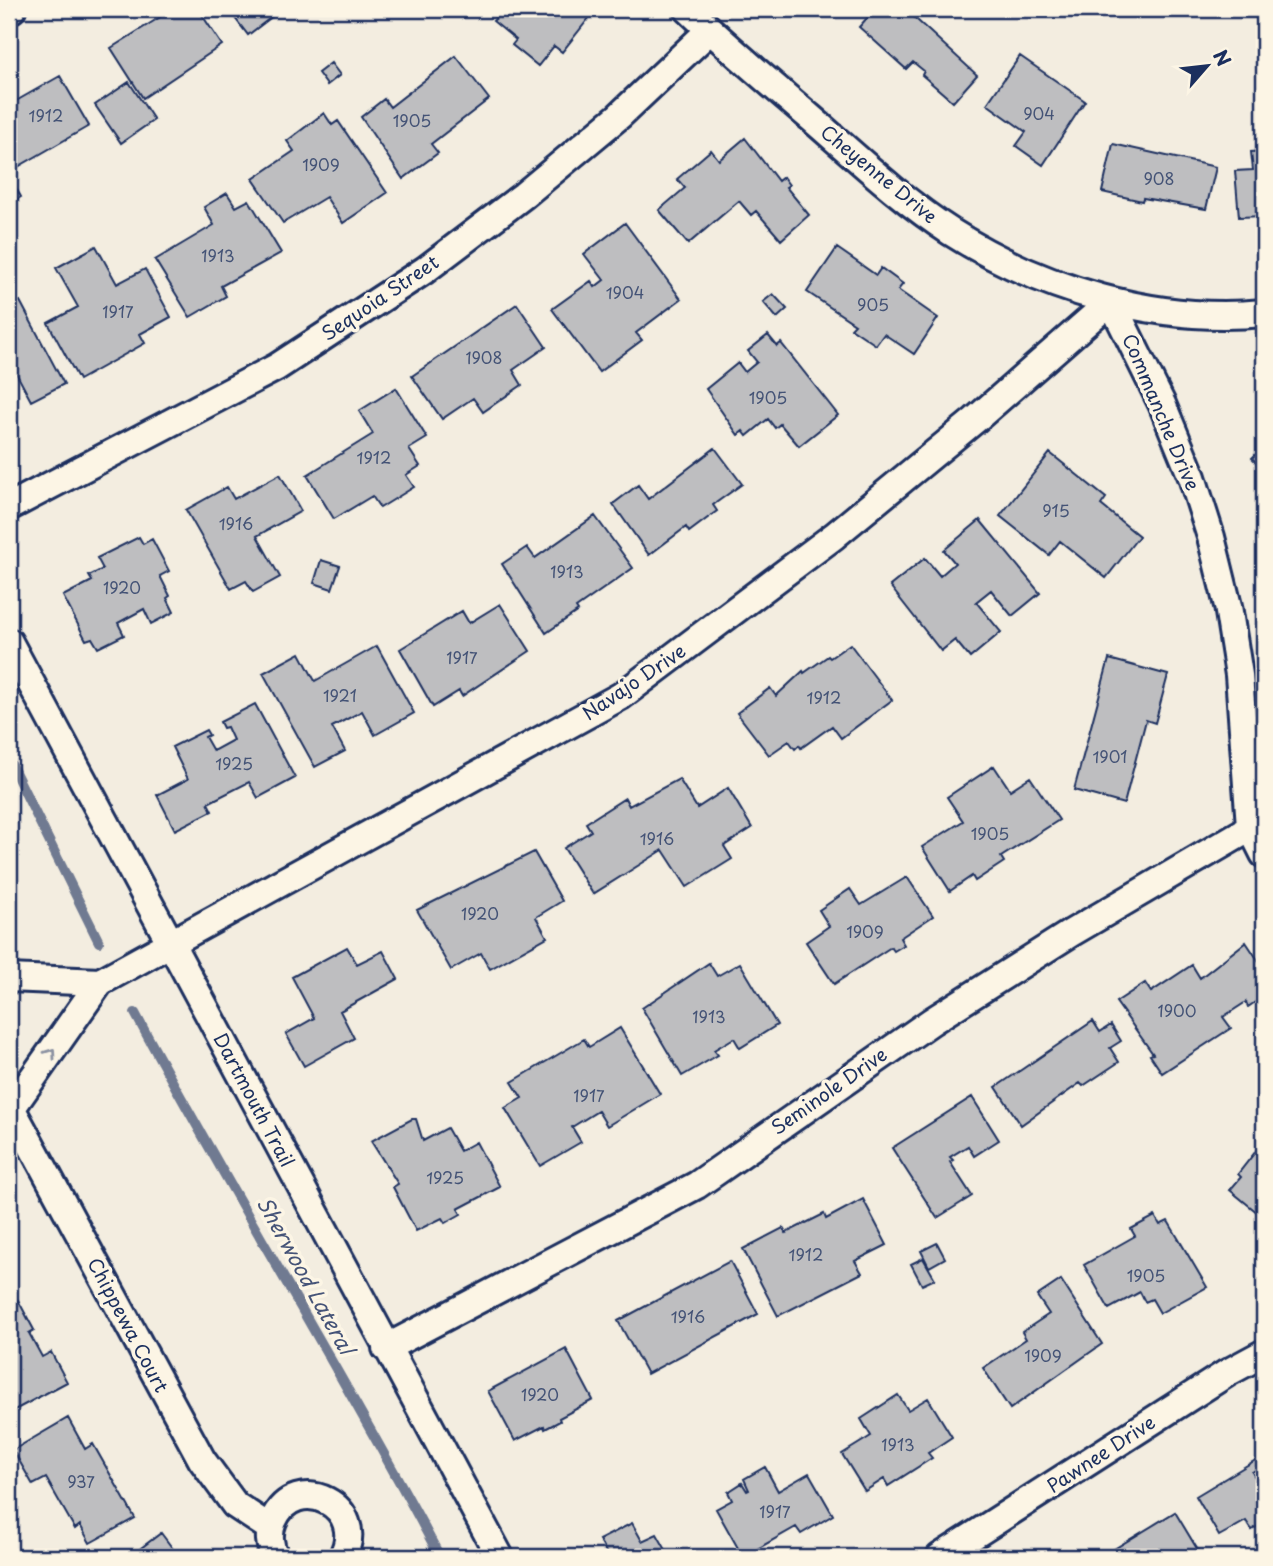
<svg xmlns="http://www.w3.org/2000/svg" width="1273" height="1566" viewBox="0 0 1273 1566" font-family="'Playpen Sans',sans-serif">
<style>
.lines{fill:none;stroke-linecap:round;stroke-linejoin:round}
.stream{stroke:#707a91;stroke-width:10}
.building{fill:#bebec0;stroke:#1b2f5e;stroke-width:2}
.minor-casing{stroke:#1b2f5e;stroke-width:32}
.minor{stroke:#fcf5e5;stroke-width:26}
.oneway{stroke:#8c92a2}
.labels{text-anchor:middle;stroke-width:7;stroke-linejoin:round;paint-order:stroke}
.number-label{font-size:16px;fill:#445376}
.street-label{font-size:19px;fill:#1b2f5e;stroke:#fcf5e5}
.water-label{font-size:21px;font-style:italic;fill:#465478;stroke:#fcf5e5}
</style>
<rect width="100%" height="100%" fill="#f3ede0"/>
<filter id="ink" filterUnits="userSpaceOnUse"><feTurbulence type="fractalNoise" baseFrequency=".0143" numOctaves="2"/><feDisplacementMap in="SourceGraphic" scale="14" xChannelSelector="R" yChannelSelector="G"/><feConvolveMatrix kernelMatrix="1 2 1 2 8 2 1 2 1" color-interpolation-filters="sRGB"/></filter>
<g filter="url(#ink)">
<g class="lines">
<path class="stream" d="M9,760l90,182
M135,1013c98,184 208,360 305,544"/>
</g>
<path class="building" d="M173,9h25l24,36 -79,53 -32,-50z
M228,9h54l-34,26z
M484,9h104l5,4 -31,39 -8,-6 -16,20 -26,-21 4,-5 -23,-19 3,-3z
M875,9h30l72,66 -24,27 -31,-27 2,-4 -11,-9 -7,7 -47,-42z
M456,56l33,43 -58,45 7,9 -35,26 -42,-62 23,-18 6,8z
M1020,56l65,45 -42,64 -27,-19 10,-14 -39,-28z
M331,63l9,12 -13,10 -9,-12z
M60,76l29,50 -80,46v-67z
M129,82l25,38 -33,23 -26,-38z
M324,113l8,12 6,-4 49,72 -44,30 -17,-26 -43,26 -30,-44 41,-28 -7,-10z
M745,138l33,43 5,-4 6,8 -3,2 23,28 -28,25 -25,-29 -5,4 -12,-14 -51,43 -29,-34 26,-22 -8,-9 34,-29 8,10z
M1113,144l103,23 -10,42 -63,-11 -1,3 -40,-9z
M1264,151v65l-25,1 -4,-46 18,-1 -2,-18z
M9,176l12,21 -12,7z
M227,193l9,14 13,-7 32,53 -60,33 5,10 -36,21 -35,-57 59,-35 -10,-18z
M625,223l56,76 -45,34 6,7 -43,32 -47,-63 39,-28 4,6 9,-7 -20,-26z
M96,246l21,38 28,-15 26,48 -31,17 5,9 -66,37 -31,-57 30,-16 -22,-39z
M837,248l39,27 5,-7 22,16 -5,6 40,28 -24,36 -30,-20 -8,11 -25,-17 4,-4 -48,-32z
M773,294l14,15 -10,9 -14,-16z
M20,301l44,83 -33,17 -18,-34 -4,2v-63z
M517,304l29,43 -33,23 9,15 -39,27 -10,-14 -31,21 -30,-43z
M768,335l9,11 4,-3 57,72 -39,31 -19,-22 -5,4 -7,-9 -21,17 -4,-5 -5,4 -32,-46 32,-26 7,9 12,-10 -9,-11z
M396,388l31,50 -18,11 11,17 -14,9 8,12 -34,21 -8,-12 -38,23 -27,-44 66,-41 -14,-23z
M1264,446v19l-3,2 -9,-9z
M715,448l27,36 -29,21 4,6 -28,21 -3,-5 -37,28 -36,-51 25,-19 10,14z
M1050,453l56,45 -5,7 38,31 -33,42 -46,-37 -11,14 -49,-39z
M280,474l21,37 -44,25 23,41 -27,15 -7,-11 -15,8 -45,-79 41,-23 7,12z
M595,516l38,52 -57,40 2,3 -32,22 -44,-69 25,-17 8,11z
M980,520l60,73 -28,23 -21,-26 -15,12 25,30 -31,26 -15,-18 -14,11 -51,-65 35,-28 15,18 15,-13 -11,-13z
M139,537l4,7 9,-5 17,32 -9,5 10,20 -3,2 7,14 -23,12 -7,-15 -26,14 6,12 -26,13 -6,-10 -6,2 -23,-44 29,-15 -3,-5 14,-7 -6,-11z
M321,560l19,6 -8,23 -18,-6z
M500,604l30,47 -68,45 -3,-5 -26,16 -33,-58 62,-38 7,12z
M850,644l42,56 -51,38 -9,-12 -31,22 -2,-3 -4,4 -6,-8 -20,14 -32,-42 33,-25 6,8 27,-25 1,2 24,-17 2,2z
M377,646l37,67 -39,22 -13,-24 -30,16 13,24 -30,16 -52,-94 37,-20 15,28z
M1109,659l59,16 -13,48 -9,-3 -22,84 -50,-14z
M255,704l40,74 -37,20 -9,-16 -41,21 4,8 -37,19 -18,-35 31,-16 -16,-32 34,-17 3,5 -4,2 8,14 20,-11 -6,-13 -4,1 -3,-6z
M994,766l16,24 20,-13 29,43 -58,37 3,5 -29,19 -3,-5 -22,15 -28,-44 41,-26 -16,-24z
M679,779l18,29 31,-20 24,40 -28,18 8,13 -45,28 -24,-37 -70,44 -29,-46 27,-17 -5,-8 39,-25 4,8z
M534,852l28,49 -26,16 11,20 -57,32 -9,-16 -30,17 -34,-60z
M907,877l26,39 -33,22 4,7 -10,6 -3,-4 -57,37 -28,-42 23,-16 -10,-16 31,-21 11,16z
M1246,942l18,27v27l-16,11 -2,-5 -23,15 8,11 -69,45 -12,-18 3,-1 -37,-52 29,-19 6,9 41,-27 8,13z
M347,947l10,17 26,-13 15,28 -58,32 14,27 -50,28 -18,-32 28,-16 -22,-41z
M709,963l8,13 23,-13 37,62 -37,23 -6,-10 -20,12 4,5 -36,21 -40,-68z
M1093,1021l7,11 11,-7 10,16 -11,7 9,14 -36,24 -3,-3 -59,42 -25,-38z
M620,1028l40,66 -53,32 -9,-15 -26,16 9,15 -41,24 -35,-58 17,-10 -10,-16 72,-43 5,8z
M972,1097l27,43 -25,16 -6,-10 -18,11 3,3 -3,2 22,34 -35,22 -45,-70z
M412,1119h4l7,22 24,-13 13,23 16,-9 24,45 -42,22 3,5 -16,9 -3,-5 -26,13 -23,-44 5,-3 -27,-43z
M1260,1146l4,3v69l-34,-28 11,-13 -3,-3z
M863,1199l24,46 -32,16 7,12 -84,43 -35,-67 40,-21 3,5 38,-19 2,5z
M1155,1216l5,9 8,-4 39,66 -47,26 -8,-14 -7,3 -5,-10 -31,17 -25,-44 51,-29 -4,-7z
M937,1243l8,15 -16,9 -8,-16z
M923,1258l12,21 -13,6 -11,-21z
M730,1261l28,53 -111,60 -29,-53z
M1061,1280l41,64 -92,65 -27,-41 43,-29 -4,-7 27,-18 -12,-18z
M9,1294l4,8 5,-2 16,30 -5,3 13,24 9,-5 16,30 -58,31z
M566,1349l27,51 -34,18 1,3 -15,8 -1,-3 -29,15 -27,-50z
M898,1395l10,15 20,-12 24,39 -24,16 4,5 -44,28 -4,-7 -19,12 -23,-37 29,-18 -10,-17z
M68,1418l17,31 8,-5 42,74 -45,25 -10,-18 -5,4 -29,-51 -13,7 -20,-35z
M1264,1455v10l-12,7 6,10 6,-4v44l-12,8 -6,-9 -27,15 -23,-40z
M765,1467l13,24 31,-18 24,42 -32,19 -5,-7 -53,30 -27,-48 16,-9 -4,-8 14,-9 5,8 2,-1 -5,-11z
M1175,1512l24,40 -8,5h-90z
M632,1523l10,18 15,-7 13,23h-61l-10,-17z
M161,1533l18,24h-50z"/>
<g class="lines">
<g class="minor-casing">
<path id="minor" d="M688,9c39,38 81,73 123,109 45,39 89,81 140,114 90,57 206,92 313,81
M9,10l3,-1
M9,507l268,-140 148,-97 99,-75 95,-79 91,-86
M9,642l491,915
M9,978l91,4
M9,1104l193,356 33,45 35,23
M11,1109l89,-127 521,-286 213,-160 141,-116 136,-119 51,103 30,73 19,60 17,69 11,69 11,151 14,28
M386,1348l311,-163 235,-164 139,-88 193,-113
M276,1557c-7,-10 -8,-24 -3,-36 23,-52 97,-14 69,36
M940,1557l287,-184 37,-20"/>
</g>
<use href="#minor" class="minor"/>
</g>
<defs><path id="oneway-chevron" d="M-2-3.5L2.5 0L-2 3.5" fill="none" stroke-width="1.6" stroke-linecap="round" stroke-linejoin="round" transform="scale(1.75)"/></defs>
<use class="oneway" href="#oneway-chevron" transform="translate(51 1053) rotate(-55)"/>
</g>
<g class="labels">
<g class="number-label">
<text x="1039" y="120">904</text>
<text x="46" y="122">1912</text>
<text x="412" y="127">1905</text>
<text x="321" y="171">1909</text>
<text x="1159" y="185">908</text>
<text x="218" y="262">1913</text>
<text x="625" y="299">1904</text>
<text x="873" y="311">905</text>
<text x="118" y="318">1917</text>
<text x="484" y="364">1908</text>
<text x="768" y="404">1905</text>
<text x="374" y="464">1912</text>
<text x="1056" y="517">915</text>
<text x="236" y="530">1916</text>
<text x="567" y="578">1913</text>
<text x="122" y="594">1920</text>
<text x="462" y="664">1917</text>
<text x="340" y="702">1921</text>
<text x="824" y="704">1912</text>
<text x="1110" y="763">1901</text>
<text x="234" y="770">1925</text>
<text x="990" y="840">1905</text>
<text x="657" y="845">1916</text>
<text x="480" y="920">1920</text>
<text x="865" y="938">1909</text>
<text x="1177" y="1017">1900</text>
<text x="709" y="1023">1913</text>
<text x="589" y="1102">1917</text>
<text x="445" y="1184">1925</text>
<text x="806" y="1261">1912</text>
<text x="1146" y="1282">1905</text>
<text x="688" y="1323">1916</text>
<text x="1043" y="1362">1909</text>
<text x="540" y="1401">1920</text>
<text x="898" y="1451">1913</text>
<text x="81" y="1488">937</text>
<text x="775" y="1518">1917</text>
</g>
<g class="street-label">
<text transform="translate(879 174) rotate(39)" y="7">Cheyenne Drive</text>
<text transform="translate(380 298) rotate(-34)" y="7">Sequoia Street</text>
<text transform="translate(1161 412) rotate(67)" y="7">Commanche Drive</text>
<text transform="translate(634 682) rotate(-34)" y="7">Navajo Drive</text>
<text transform="translate(829 1091) rotate(-35)" y="7">Seminole Drive</text>
<text transform="translate(254 1100) rotate(62)" y="7">Dartmouth Trail</text>
<text transform="translate(128 1325) rotate(62)" y="7">Chippewa Court</text>
<text transform="translate(1101 1454) rotate(-33)" y="7">Pawnee Drive</text>
</g>
<g class="water-label">
<text transform="translate(305 1276) rotate(61)" y="7">Sherwood Lateral</text>
</g>
</g>
<rect width="1273" height="1566" fill="none" stroke="#fcf5e5" stroke-width="35"/>
<rect x="18" y="18" width="1238" height="1531" fill="none" stroke="#1b2f5e" stroke-width="2.5" filter="url(#ink)"/>
<g transform="translate(1207 66) rotate(62)" stroke="#fcf5e5" stroke-width="5" paint-order="stroke">
<path d="M0-5L12 26L0 18L-12 26Z" fill="#1b2f5e"/>
<text y="-10" font-size="19" font-weight="bold" text-anchor="middle" fill="#1b2f5e">N</text>
</g>
</svg>
